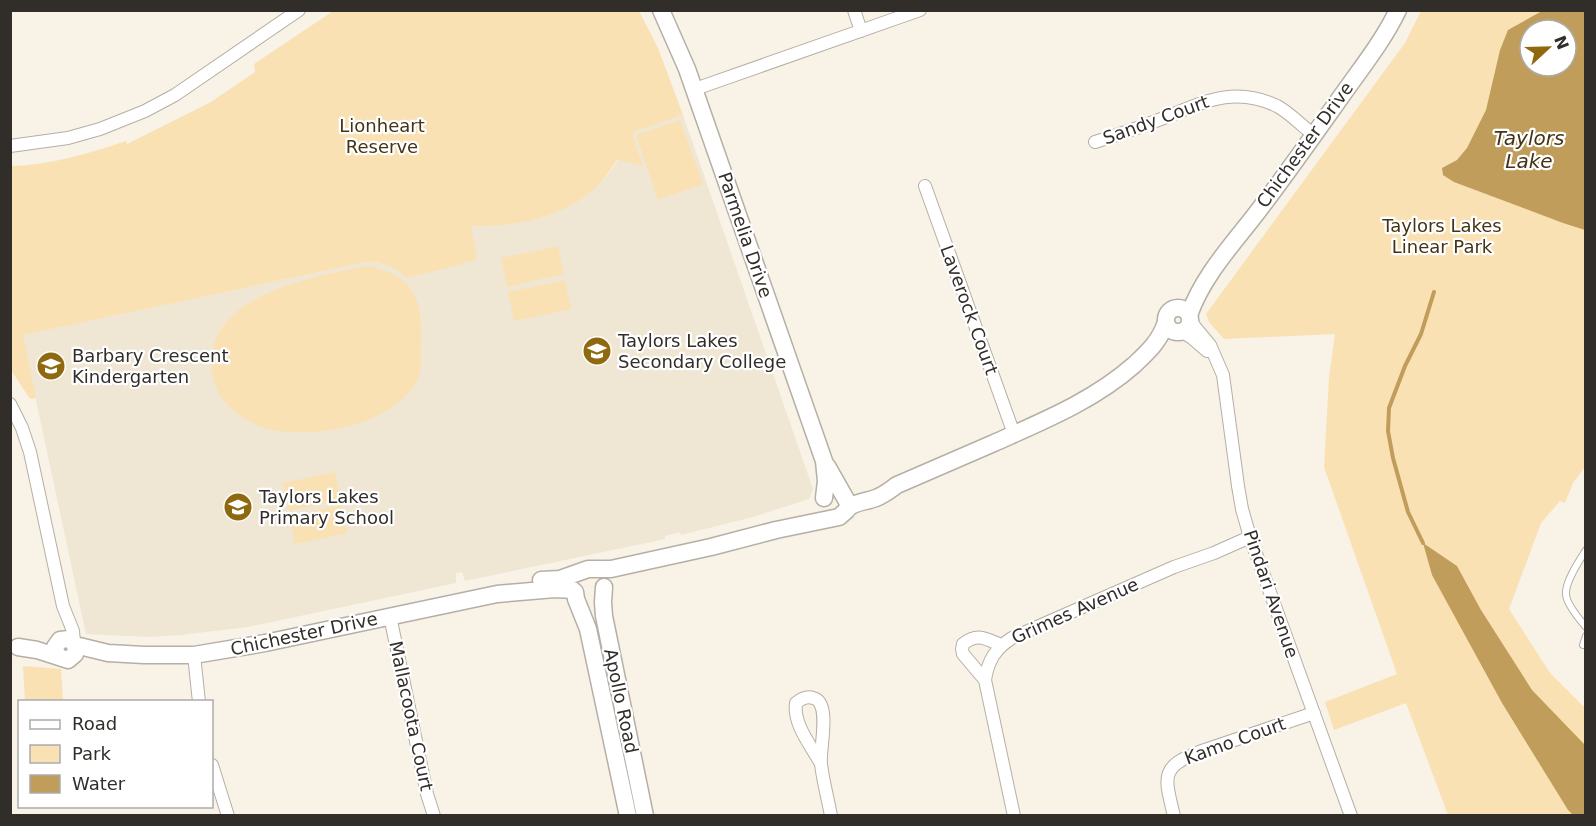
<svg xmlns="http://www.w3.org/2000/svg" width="1596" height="826" viewBox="0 0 1596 826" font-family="'DejaVu Sans',sans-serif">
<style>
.built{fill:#f0e6d4}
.green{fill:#fae1b4;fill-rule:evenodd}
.water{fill:#c09d5b;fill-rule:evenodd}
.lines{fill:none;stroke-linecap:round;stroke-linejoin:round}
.stream{stroke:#c09d5b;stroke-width:4}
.service-casing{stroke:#b5afa5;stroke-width:8}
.minor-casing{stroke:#b5afa5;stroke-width:14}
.tertiary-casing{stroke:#b5afa5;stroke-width:19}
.service{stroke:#fff;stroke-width:6}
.minor{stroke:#fff;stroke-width:12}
.tertiary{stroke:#fff;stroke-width:16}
.labels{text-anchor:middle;stroke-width:4.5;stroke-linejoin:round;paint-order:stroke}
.street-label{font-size:18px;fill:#312e2a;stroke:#fff}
.park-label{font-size:18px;fill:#433416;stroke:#fff}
.poi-label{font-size:18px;fill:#312e2a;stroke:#fff;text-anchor:start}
.water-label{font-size:20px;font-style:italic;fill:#443417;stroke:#fff}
</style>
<rect width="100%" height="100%" fill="#f8f2e7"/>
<path class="built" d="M683,115l130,374 -4,10 -56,18 -72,18 -1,-3 -15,4v3l-200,42 -3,-9 -6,1v10l-208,44 -67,8 -31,2 -64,-3 -64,-299 344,-73 18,1 13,6 10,9 63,-52 38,-2 34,-7 41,-19 20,-18 7,-8 23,-35 1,-5z"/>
<path class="green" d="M333,11h306l19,37 25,67 -49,17 -1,5 10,29 -26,-6c-9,14 -19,28 -34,38 -32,22 -74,29 -112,28l6,34 -13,2 -1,2 -56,14c-12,-11 -24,-17 -41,-16l-343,73 13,63 -6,1 -19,-29v-204c39,-1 77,-12 115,-25l1,3 84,-42 44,-30 -1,-8z
M1421,11h164v456l-12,16 -8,20 -5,-2 -19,22 -32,86 41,64 35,35v107h-137l-42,-112 -72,27 -9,-28 72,-28 -73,-207 5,-90 6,-43 -111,5 -15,-17 -3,-8 199,-271zM1530,30h36v36h-36z
M680,120l23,64 -45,16 -22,-65z
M558,246l6,28 -57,13 -6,-29z
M368,266c49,10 55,36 53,81 0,14 1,27 -7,39 -29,40 -96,52 -142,44 -21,-4 -48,-22 -56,-43 -29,-88 92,-110 152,-121z
M565,280l6,29 -57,12 -6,-29z
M335,472l5,28 -51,11 -6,-28z
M342,505l5,28 -52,11 -5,-28z
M23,666l38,3 2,32h-38z"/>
<path class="water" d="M1542,11h43v219l-22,-7 -109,-41 -11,-7 -1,-7 15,-8 10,-12 19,-38 14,-60 8,-20zM1530,30h36v36h-36z
M1423,543l34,23 24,44 51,80 53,55v70h-12l-5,-5 -66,-107 -70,-128z"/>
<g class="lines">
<path class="stream" d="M1423,543l-15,-31 -15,-54 -5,-27 1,-23 16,-42 16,-32 13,-42"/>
<g class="service-casing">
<path id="service" d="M1586,550c-7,11 -21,32 -20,44 0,10 14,26 20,33
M1583,645l3,-9"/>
</g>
<g class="minor-casing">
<path id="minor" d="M854,10l7,21
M695,89l225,-79
M1095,142c22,-7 44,-14 66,-23 41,-16 72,-34 116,-13 13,7 25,20 37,29
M10,146l58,-8 32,-9 45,-18 30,-16 124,-85
M925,186l89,248
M1189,317l6,10 15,18 13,30 15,111 4,23 8,28 101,279
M1181,331l11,7 15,13
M10,404l12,24 8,24 33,154 10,25 1,12
M390,616l37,178 7,22
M194,655l5,47
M985,680l-22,-26 -1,-5 1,-5c15,-12 23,-5 38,1
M820,762c-10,-18 -27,-38 -24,-59 5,-4 11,-7 17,-5 19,4 6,52 8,66 2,17 7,35 10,52
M212,765l16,51
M1014,816l-29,-136c3,-20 11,-32 27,-42l162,-71 40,-14 36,-16
M1174,816c-9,-38 -15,-49 25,-64l115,-39"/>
</g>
<g class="tertiary-casing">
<path id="tertiary" d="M661,10l26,59 137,392 2,20 -2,17
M1166 320a12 12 0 1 1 24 0a12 12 0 1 1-24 0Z
M1189,315c15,-42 47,-74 73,-109 28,-37 54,-74 81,-112 19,-27 40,-53 55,-84
M848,508c9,-7 18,-6 28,-10 8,-3 14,-8 21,-13 32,-14 65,-28 97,-42 49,-22 99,-42 140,-78 14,-13 26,-24 32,-43
M541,580l19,-1 28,-10h23l100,-22 65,-17 63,-13 8,-7 1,-7 -21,-37
M604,587l-1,15 1,14 41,200
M575,592l1,7 12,30 40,187
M75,645l33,8 36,2h50l71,-12 232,-49 58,-5 18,1
M18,647l19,3 31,10 7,-6c2,-6 0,-12 -6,-15l-9,1 -5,7 2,9"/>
</g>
<use href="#service" class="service"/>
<use href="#minor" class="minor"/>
<use href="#tertiary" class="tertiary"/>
</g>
<defs>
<g id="school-disc" transform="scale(1.5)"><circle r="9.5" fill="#8f690e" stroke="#fff"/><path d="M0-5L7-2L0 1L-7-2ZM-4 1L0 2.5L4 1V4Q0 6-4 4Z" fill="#fff"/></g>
</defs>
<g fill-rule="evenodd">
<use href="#school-disc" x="597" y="351"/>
<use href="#school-disc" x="51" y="366"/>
<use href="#school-disc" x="238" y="507"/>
</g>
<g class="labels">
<g class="street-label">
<text transform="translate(1156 120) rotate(-20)" y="6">Sandy Court</text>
<text transform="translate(1305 145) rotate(-54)" y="6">Chichester Drive</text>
<text transform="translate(745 235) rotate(71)" y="6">Parmelia Drive</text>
<text transform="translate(969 310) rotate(70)" y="6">Laverock Court</text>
<text transform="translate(1271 594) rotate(71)" y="6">Pindari Avenue</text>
<text transform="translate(1075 611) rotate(-24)" y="6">Grimes Avenue</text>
<text transform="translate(304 634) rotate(-12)" y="6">Chichester Drive</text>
<text transform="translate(621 701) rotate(78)" y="6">Apollo Road</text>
<text transform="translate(411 716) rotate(78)" y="6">Mallacoota Court</text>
<text transform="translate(1235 741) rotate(-20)" y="6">Kamo Court</text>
</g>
<g class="park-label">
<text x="382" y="132">Lionheart<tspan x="382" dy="21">Reserve</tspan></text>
<text x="1442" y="232">Taylors Lakes<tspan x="1442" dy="21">Linear Park</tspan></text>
</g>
<g class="poi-label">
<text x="618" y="347">Taylors Lakes<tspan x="618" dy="21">Secondary College</tspan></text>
<text x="72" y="362">Barbary Crescent<tspan x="72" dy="21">Kindergarten</tspan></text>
<text x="259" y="503">Taylors Lakes<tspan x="259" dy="21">Primary School</tspan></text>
</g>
<g class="water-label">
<text x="1529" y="145">Taylors<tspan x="1529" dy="23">Lake</tspan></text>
</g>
</g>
<rect width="1596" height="826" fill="none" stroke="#312e2a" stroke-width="24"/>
<rect x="18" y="700" width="195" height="108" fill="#ffffff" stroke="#adabaa" stroke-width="1.5"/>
<rect x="30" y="720" width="30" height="9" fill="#ffffff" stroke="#adabaa" stroke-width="1.5"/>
<text x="72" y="730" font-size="18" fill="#312e2a">Road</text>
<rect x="30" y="745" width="30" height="18" fill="#fae1b4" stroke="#adabaa" stroke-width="1.5"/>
<text x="72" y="760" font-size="18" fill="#312e2a">Park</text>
<rect x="30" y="775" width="30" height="18" fill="#c09d5b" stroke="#adabaa" stroke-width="1.5"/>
<text x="72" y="790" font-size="18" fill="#312e2a">Water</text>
<g transform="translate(1548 48) rotate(68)"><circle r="28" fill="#ffffff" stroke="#adabaa" stroke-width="1.5"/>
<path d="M0-4.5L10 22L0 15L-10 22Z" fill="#8f690e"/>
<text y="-9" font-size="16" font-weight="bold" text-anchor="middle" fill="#312e2a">N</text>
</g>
</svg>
